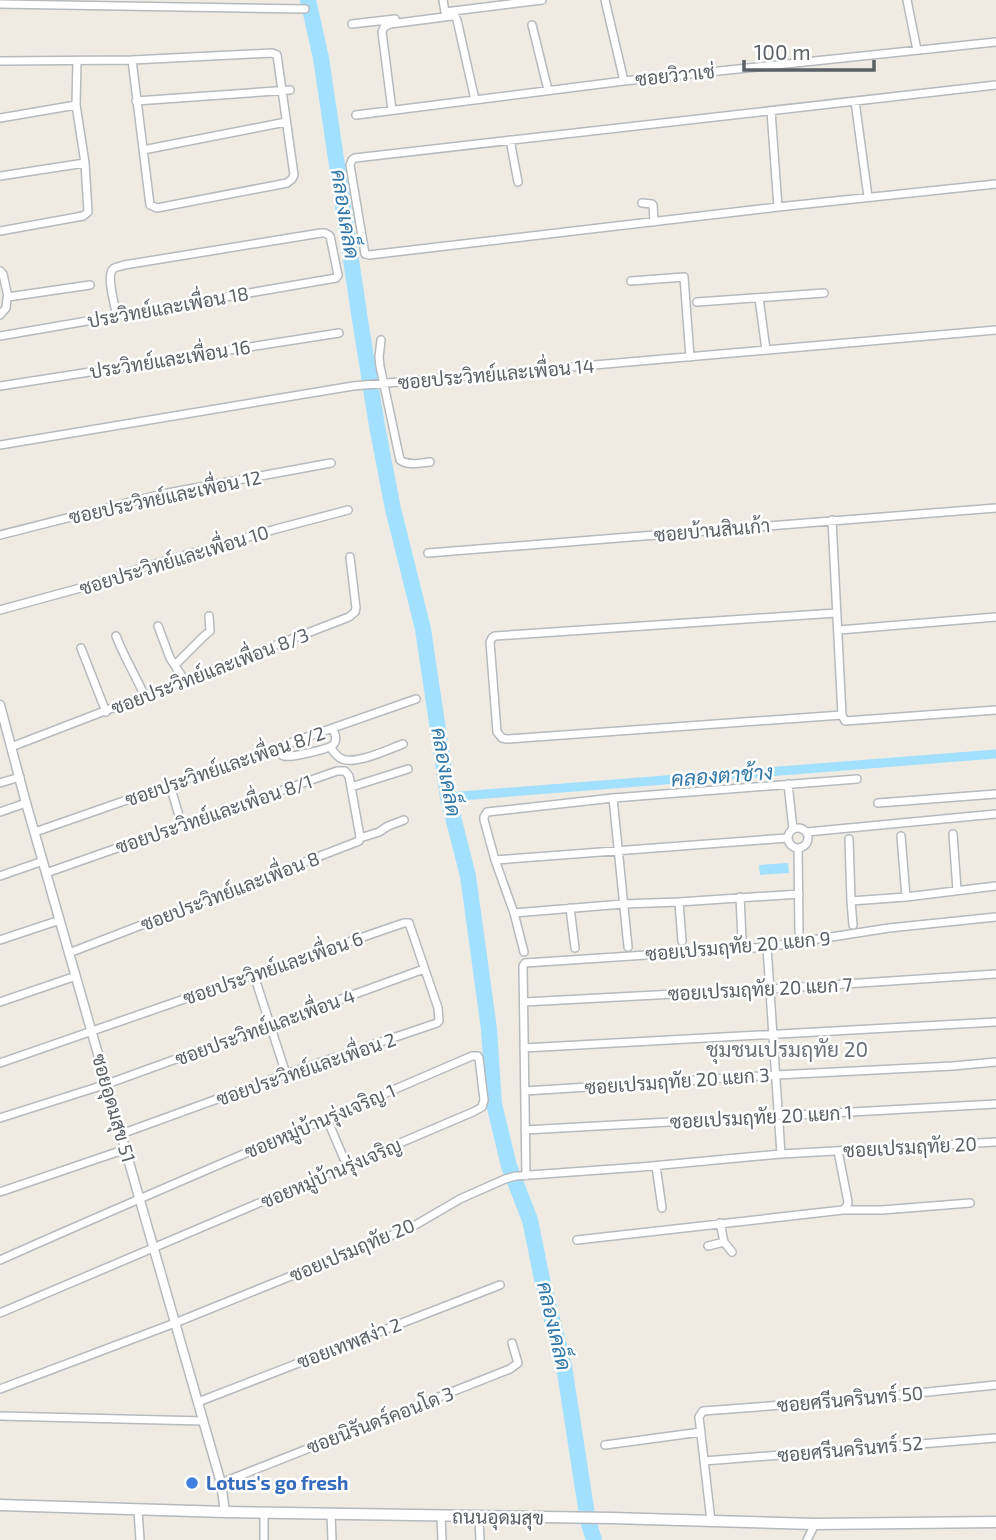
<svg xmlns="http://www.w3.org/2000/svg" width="996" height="1540" viewBox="0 0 996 1540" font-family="'Exo 2',Sarabun,sans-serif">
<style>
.water{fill:#a2e0ff}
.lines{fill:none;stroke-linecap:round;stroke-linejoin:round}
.canal{stroke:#a2e0ff;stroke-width:9}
.river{stroke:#a2e0ff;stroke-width:16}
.minor-casing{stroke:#b5babe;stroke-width:10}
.tertiary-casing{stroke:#b5babe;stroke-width:11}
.secondary-casing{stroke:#b4b9be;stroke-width:13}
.minor{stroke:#fff;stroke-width:7}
.tertiary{stroke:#fff;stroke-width:8}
.secondary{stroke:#fff;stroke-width:10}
.shop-dot{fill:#3f7fe0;stroke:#fff;stroke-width:2.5}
.labels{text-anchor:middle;stroke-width:5;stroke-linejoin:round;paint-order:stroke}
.street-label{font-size:19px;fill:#5a6065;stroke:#fff}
.shop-label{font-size:19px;font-weight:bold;fill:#366cbe;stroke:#fff;text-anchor:start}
.water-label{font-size:21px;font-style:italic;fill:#3077aa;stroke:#fff}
.neighbourhood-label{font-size:21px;fill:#6b7277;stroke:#fff}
</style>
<rect width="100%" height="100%" fill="#efebe2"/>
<path class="water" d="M788,863l1,10 -29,2 -1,-10z"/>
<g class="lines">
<path class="canal" d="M448,797l548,-43"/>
<path class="river" d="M308,0l13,58 39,262 17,106 16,83 30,120 25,168 20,79 21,153 5,75 15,62 21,54 13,64 21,82 24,155 6,19"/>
<g class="minor-casing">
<path id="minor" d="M443,0l2,12
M605,0l19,81
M907,0l10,50
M0,4l305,5
M445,12l97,-12
M352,24l43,-5
M532,25l16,65
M0,61l132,-1 140,-7 5,2 17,120 -2,4 -5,4 -130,25 -7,-3 -18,-145
M996,85l-641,73 -3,2 -2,5 15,89 4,1 409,-48 218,-23
M136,101l154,-11
M855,101l13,96
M392,110l-10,-78 2,-5 6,-3 62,-8h3l2,4 18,80
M771,111l7,96
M356,115l268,-34 372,-39
M0,118l76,-13
M510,140l8,42
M143,150l143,-28
M0,176l85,-13
M642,203l10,1 1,1 1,17
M0,231l83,-15 5,-4 -3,-49 -9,-58 1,-44
M0,271l3,3 5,23
M631,281l53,-4 6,80
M759,298l7,52
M697,302l127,-9
M0,315l6,-7 1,-10 1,-1 82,-12
M0,336l336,-58 2,-3 -8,-39 -5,-3h-4l-197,32c-2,1 -9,2 -11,4 -7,7 2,37 4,47
M381,340l-2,17 1,9 20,94c8,6 20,3 30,2
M0,386l339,-53
M0,445l353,-59 643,-56
M832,520l10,195 3,6 151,-11
M0,535l162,-41 169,-31
M428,553l568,-45
M0,610l84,-23 67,-22 125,-36 72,-19
M836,613l-341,23 -3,2 -2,4 7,90 5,6 5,1 335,-24
M158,626l12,32 15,23
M839,630l157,-13
M116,636c8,21 20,40 29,61
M81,648l25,64
M175,665l28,-28 7,-6 -1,-15
M11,747l338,-130 6,-5 1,-4 -6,-51
M330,747c3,4 7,10 12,12 14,6 47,-10 61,-15
M276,749c2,3 5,6 8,7 6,2 45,-7 49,-11 5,-5 2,-11 0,-16
M0,783l20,-6
M788,784l5,45
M170,785l12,41
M351,787l57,-18
M613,798l15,149
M878,803l118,-9
M0,812l26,-9
M788 838a10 10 0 1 1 20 0a10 10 0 1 1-20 0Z
M35,832l381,-133
M807,832l189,-18
M953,834l4,56
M901,836l5,61
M360,838l19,-6 9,-6 16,-6
M849,839l2,62 55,-4 90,-11
M798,848l1,84
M495,860l292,-22
M46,873l291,-102h8l4,5 10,55 1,7 -1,3 -290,112
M0,876l43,-15
M740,897l2,42
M851,901l2,24
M679,902l3,39
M570,908l5,40
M514,913l109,-9 56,-2 120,-8
M0,940l60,-20
M767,947l14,207
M524,952l-10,-39 -19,-53 -11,-40v-3l3,-5 126,-14 244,-19
M254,975l32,99
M0,1002l76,-26
M524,1002l246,-13 226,-15
M524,1048l472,-26
M0,1063l389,-135 15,-5h5l29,85 1,13 -2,2 -151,51 -165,60
M525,1091l251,-16 177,-9 43,-4
M0,1118l107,-34 317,-115
M327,1119l20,47
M525,1130l471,-26
M656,1166l6,42
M526,1176l-3,-210 2,-3 242,-16 122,-19 107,-11
M0,1192l126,-43
M843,1210h39l88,-7
M720,1223l4,19 8,10
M577,1240l266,-30 4,-4 1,-4 -10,-51
M708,1246l16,-4
M0,1260c157,-70 315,-136 472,-204h6l1,2 5,42 -2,7 -9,5 -473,201
M0,1389l175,-66 237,-96 48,-28 45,-20 11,-3 125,-9 140,-13 215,-12
M198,1402l302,-117
M0,1416l203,5
M605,1445l96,-13
M704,1461l292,-23
M221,1483l289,-114 8,-6 -6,-20
M138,1510l2,30
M331,1514l1,26
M441,1516l1,24
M479,1516l1,24
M711,1521l-12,-104 4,-6 147,-11 146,-15
M264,1540v-27
M807,1540l8,-16"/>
</g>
<g class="tertiary-casing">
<path id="tertiary" d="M0,705l26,98 195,680 4,29"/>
</g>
<g class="secondary-casing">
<path id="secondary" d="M0,1505l225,7 387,6 203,6 181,-2"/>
</g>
<use href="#minor" class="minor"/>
<use href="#tertiary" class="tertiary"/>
<use href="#secondary" class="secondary"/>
</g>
<circle class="shop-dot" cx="192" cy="1483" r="7"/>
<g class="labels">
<g class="street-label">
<text transform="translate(675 75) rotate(-6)" y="7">ซอยวิวาเช่</text>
<text transform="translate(168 307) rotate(-10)" y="7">ประวิทย์และเพื่อน 18</text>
<text transform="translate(170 359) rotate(-9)" y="7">ประวิทย์และเพื่อน 16</text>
<text transform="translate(496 374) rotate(-5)" y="7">ซอยประวิทย์และเพื่อน 14</text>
<text transform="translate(165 497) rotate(-12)" y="7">ซอยประวิทย์และเพื่อน 12</text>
<text transform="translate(712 530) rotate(-5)" y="7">ซอยบ้านสินเก้า</text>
<text transform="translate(174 560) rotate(-17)" y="7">ซอยประวิทย์และเพื่อน 10</text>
<text transform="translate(210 671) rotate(-21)" y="7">ซอยประวิทย์และเพื่อน 8/3</text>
<text transform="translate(225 766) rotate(-19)" y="7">ซอยประวิทย์และเพื่อน 8/2</text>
<text transform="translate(214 814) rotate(-19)" y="7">ซอยประวิทย์และเพื่อน 8/1</text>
<text transform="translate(230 891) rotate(-21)" y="7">ซอยประวิทย์และเพื่อน 8</text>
<text transform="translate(738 946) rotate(-5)" y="7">ซอยเปรมฤทัย 20 แยก 9</text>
<text transform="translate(273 968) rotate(-19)" y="7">ซอยประวิทย์และเพื่อน 6</text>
<text transform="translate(760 989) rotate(-3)" y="7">ซอยเปรมฤทัย 20 แยก 7</text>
<text transform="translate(265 1027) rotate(-20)" y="7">ซอยประวิทย์และเพื่อน 4</text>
<text transform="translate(306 1069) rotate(-19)" y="7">ซอยประวิทย์และเพื่อน 2</text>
<text transform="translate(677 1081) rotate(-4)" y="7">ซอยเปรมฤทัย 20 แยก 3</text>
<text transform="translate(114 1108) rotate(74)" y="7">ซอยอุดมสุข 51</text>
<text transform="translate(761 1117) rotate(-3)" y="7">ซอยเปรมฤทัย 20 แยก 1</text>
<text transform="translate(320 1121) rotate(-23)" y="7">ซอยหมู่บ้านรุ่งเจริญ 1</text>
<text transform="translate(910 1147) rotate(-3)" y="7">ซอยเปรมฤทัย 20</text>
<text transform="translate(331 1173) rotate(-23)" y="7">ซอยหมู่บ้านรุ่งเจริญ</text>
<text transform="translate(352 1250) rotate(-23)" y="7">ซอยเปรมฤทัย 20</text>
<text transform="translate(349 1343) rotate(-21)" y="7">ซอยเทพสง่า 2</text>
<text transform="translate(850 1399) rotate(-5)" y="7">ซอยศรีนครินทร์ 50</text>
<text transform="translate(380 1420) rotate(-21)" y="7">ซอยนิรันดร์คอนโด 3</text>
<text transform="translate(850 1449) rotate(-5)" y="7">ซอยศรีนครินทร์ 52</text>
<text transform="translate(498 1517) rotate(1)" y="7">ถนนอุดมสุข</text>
</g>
<g class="shop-label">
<text x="206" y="1490">Lotus's go fresh</text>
</g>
<g class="water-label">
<text transform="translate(345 214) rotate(81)" y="7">คลองเคล็ด</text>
<text transform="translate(446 772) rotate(80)" y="7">คลองเคล็ด</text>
<text transform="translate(722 776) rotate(-4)" y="7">คลองตาช้าง</text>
<text transform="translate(554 1326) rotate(77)" y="7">คลองเคล็ด</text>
</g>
<g class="neighbourhood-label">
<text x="787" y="1057">ชุมชนเปรมฤทัย 20</text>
</g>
</g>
<path d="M744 60v10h130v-10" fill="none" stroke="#5a6065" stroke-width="3.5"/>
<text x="754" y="60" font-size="21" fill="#5a6065" stroke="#ffffff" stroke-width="5" paint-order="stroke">100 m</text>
</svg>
